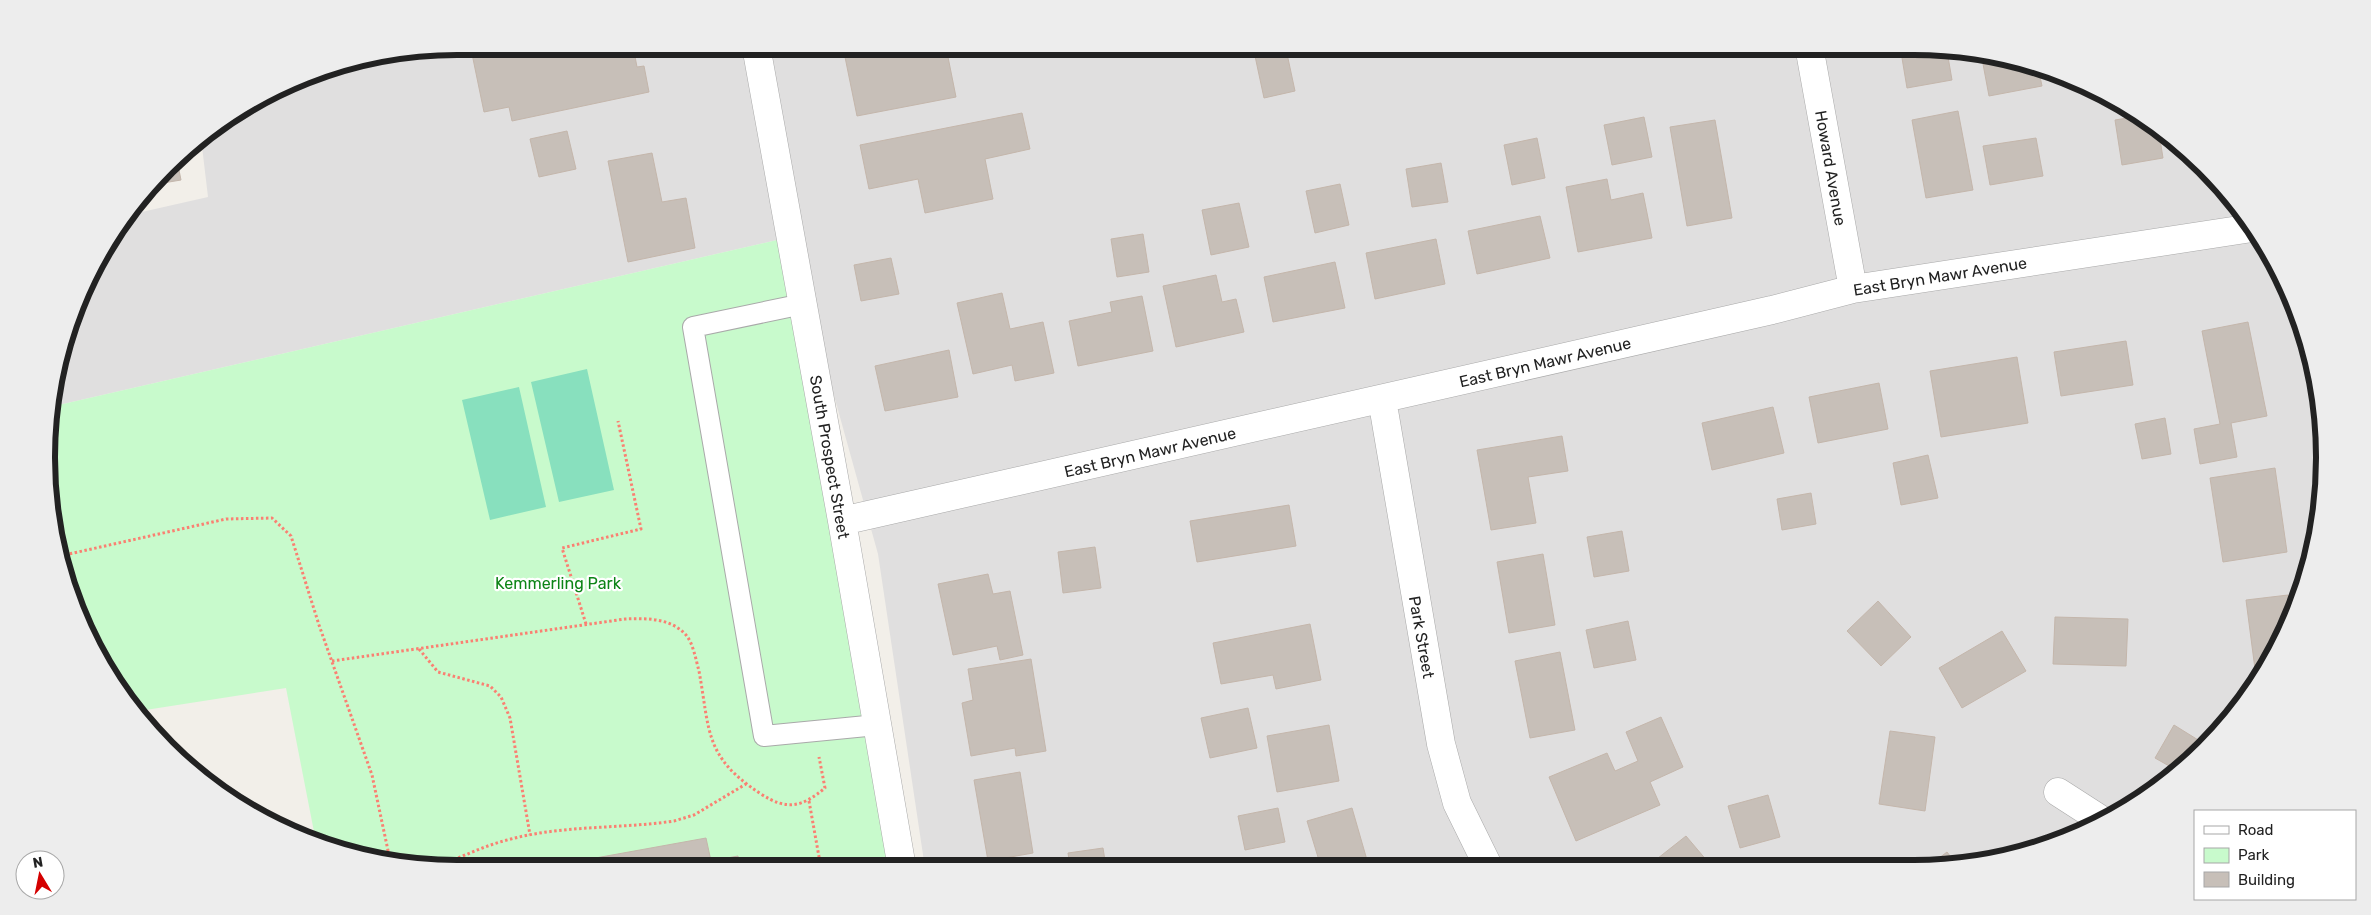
<svg xmlns="http://www.w3.org/2000/svg" width="2371" height="915" viewBox="0 0 2371 915" font-family="Rubik,sans-serif">
<style>
.residential{fill:#e0dfdf}
.park{fill:#c8facc}
.pitch{fill:#88e0be}
.building{fill:#c7bfb8;stroke:#c4b6ab}
.lines{fill:none;stroke-linecap:round;stroke-linejoin:round}
.lane-casing{stroke:#a9a9a9;stroke-width:22}
.street-casing{stroke:#a9a9a9;stroke-width:29}
.path{stroke:#fa8072;stroke-width:3;stroke-dasharray:2.5 2.5;stroke-linecap:butt}
.lane{stroke:#fff;stroke-width:20}
.street{stroke:#fff;stroke-width:28}
.labels{text-anchor:middle;stroke-width:4.5;stroke-linejoin:round;paint-order:stroke}
.street-label{font-size:16px;fill:#222;stroke:#fff}
.park-label{font-size:16px;fill:#0c8416;stroke:#fff}
.rim{fill:none;stroke:#222;stroke-width:6}
</style>
<rect width="100%" height="100%" fill="#f2efe9"/>
<path class="residential" d="M458,46h1455l107,14 76,29 68,42 59,56 47,65 33,74 18,78 3,81 -13,79 -41,99 -85,104 -90,59 -128,39 -1042,3 -47,-314 -88,-317 -740,170 18,-82 33,-73 32,-38 75,-17 -7,-59 51,-37 73,-33z"/>
<path class="park" d="M790,237l110,631 -442,1 -107,-14 -35,-13 -30,-154 -147,23 -24,-25 -37,-71 -24,-77 -4,-131z"/>
<path class="pitch" d="M587,369l27,121 -55,12 -28,-120z
M519,387l27,120 -56,13 -28,-120z"/>
<path class="building" d="M482,46h151l4,21 7,-1 5,26 -137,29 -3,-14 -25,5 -13,-63z
M968,46h22l-22,4z
M1900,46l47,5 5,29 -45,8z
M946,47l10,50 -99,19 -12,-59 45,-9 1,9z
M1286,49l9,42 -31,7 -9,-42z
M2010,59l28,8 4,19 -53,10 -6,-32z
M1958,111l15,79 -47,8 -14,-78z
M1022,113l8,36 -45,10 8,40 -68,14 -7,-34 -49,10 -9,-44z
M2140,116l18,11 5,31 -41,7 -7,-45z
M1644,117l8,40 -40,8 -8,-40z
M1715,120l17,98 -45,8 -17,-99z
M567,131l9,38 -37,8 -9,-38z
M1537,138l8,40 -33,7 -8,-40z
M2036,138l7,38 -53,9 -7,-39z
M652,153l10,49 24,-4 9,50 -67,14 -20,-101z
M177,160l4,20 -24,4z
M1441,163l7,39 -36,5 -6,-38z
M1607,179l4,21 32,-7 9,45 -74,14 -12,-65z
M1340,184l9,41 -34,8 -9,-42z
M1239,203l10,44 -38,8 -9,-45z
M1540,216l10,42 -73,16 -9,-43z
M1143,234l6,38 -32,5 -6,-38z
M1436,239l9,45 -70,15 -9,-46z
M891,258l8,36 -38,7 -7,-36z
M1335,262l10,46 -72,14 -9,-45z
M1216,275l6,27 14,-3 8,33 -68,15 -13,-61z
M1002,293l8,36 33,-7 11,51 -39,8 -3,-16 -39,9 -16,-71z
M1142,296l11,55 -75,15 -9,-45 43,-9 -2,-10z
M2248,322l19,94 -36,7 6,34 -37,7 -6,-35 26,-5 -18,-93z
M2126,341l7,44 -72,11 -7,-44z
M949,350l9,47 -73,14 -10,-45z
M2017,357l11,66 -87,14 -11,-66z
M1879,383l9,46 -70,14 -9,-46z
M1773,407l11,46 -72,17 -10,-47z
M2165,418l6,36 -29,5 -7,-35z
M1562,436l6,35 -40,6 8,46 -45,7 -14,-80z
M1928,455l10,43 -37,7 -8,-42z
M2275,468l12,84 -64,10 -13,-84z
M1811,493l5,31 -34,6 -5,-31z
M1289,505l7,41 -99,16 -7,-41z
M1622,531l7,40 -35,6 -7,-40z
M1095,547l6,41 -38,5 -5,-41z
M1543,554l12,71 -46,8 -12,-71z
M988,574l5,20 17,-3 13,64 -23,5 -3,-14 -44,9 -15,-71z
M2288,595l2,18 -20,50 -4,4 -11,2 -9,-69z
M1878,601l33,36 -30,29 -34,-35z
M2055,617l73,2 -2,47 -73,-2z
M1628,621l8,39 -42,8 -8,-38z
M1310,624l11,56 -45,9 -3,-14 -52,9 -8,-41z
M2002,631l24,40 -64,37 -23,-40z
M1560,652l15,78 -45,8 -15,-77z
M1031,659l15,92 -30,5 -1,-8 -44,8 -9,-53 11,-3 -5,-31z
M1248,708l9,40 -47,10 -9,-40z
M1661,717l22,50 -33,15 10,23 -84,36 -27,-64 58,-24 8,18 23,-10 -12,-29z
M1329,725l10,56 -62,11 -10,-56z
M2174,725l29,18 -18,24 -7,4 -23,-13z
M1890,731l45,6 -10,74 -46,-7z
M1020,772l13,81 -45,8 -14,-81z
M1768,795l12,42 -40,11 -12,-42z
M1278,808l7,34 -40,8 -7,-34z
M1352,808l17,59h-48l-14,-46z
M1686,836l22,26 -5,4h-55z
M706,838l5,23 27,-5 2,12h-160l-1,-7z
M1103,848l3,19h-36l-2,-14z
M1947,852l10,13h-27z"/>
<g class="lines">
<g class="lane-casing">
<path id="lane" d="M803,304l-110,23 71,409 113,-11"/>
</g>
<g class="street-casing">
<path id="street" d="M756,46l86,475 60,347
M1809,46l44,243
M1382,399l59,345 16,59 31,63
M842,521l930,-211 81,-21 399,-61
M2058,792l45,29"/>
</g>
<path class="path" d="M60,556l166,-37 46,-1 19,18 28,89 53,150 18,85
M586,624l-24,-76 79,-19 -23,-108
M419,649l19,23 52,14 11,11 9,21 20,117
M332,661l293,-42c21,-1 46,-1 61,16 7,8 10,25 13,36 11,60 5,86 62,123 26,17 41,13 64,-6l-6,-31
M809,801l12,67
M440,866c23,-10 46,-21 71,-27 53,-14 109,-10 163,-18l20,-6 52,-31"/>
<use href="#lane" class="lane"/>
<use href="#street" class="street"/>
</g>
<g class="labels">
<g class="street-label">
<text transform="translate(1831 168) rotate(80)" y="6">Howard Avenue</text>
<text transform="translate(1940 276) rotate(-9)" y="6">East Bryn Mawr Avenue</text>
<text transform="translate(1545 362) rotate(-13)" y="6">East Bryn Mawr Avenue</text>
<text transform="translate(1150 452) rotate(-13)" y="6">East Bryn Mawr Avenue</text>
<text transform="translate(830 457) rotate(80)" y="6">South Prospect Street</text>
<text transform="translate(1422 637) rotate(80)" y="6">Park Street</text>
</g>
<g class="park-label">
<text x="558" y="589">Kemmerling Park</text>
</g>
</g>
<path d="M0 0H2371V915H0ZM457 55H1914A402 402 0 0 1 2316 457V458A402 402 0 0 1 1914 860H457A402 402 0 0 1 55 458V457A402 402 0 0 1 457 55Z" fill="#ededed" fill-rule="evenodd"/>
<path class="rim" d="M457 55H1914A402 402 0 0 1 2316 457V458A402 402 0 0 1 1914 860H457A402 402 0 0 1 55 458V457A402 402 0 0 1 457 55Z"/>
<rect x="2194" y="810" width="162" height="90" fill="#ffffff" stroke="#a7a7a7"/>
<rect x="2204" y="826" width="25" height="8" fill="#ffffff" stroke="#a7a7a7"/>
<text x="2238" y="835" font-size="15" fill="#222222">Road</text>
<rect x="2204" y="848" width="25" height="15" fill="#c8facc" stroke="#a7a7a7"/>
<text x="2238" y="860" font-size="15" fill="#222222">Park</text>
<rect x="2204" y="872" width="25" height="15" fill="#c7bfb8" stroke="#a7a7a7"/>
<text x="2238" y="885" font-size="15" fill="#222222">Building</text>
<g transform="translate(40 875) rotate(350)"><circle r="24" fill="#ffffff" stroke="#a7a7a7"/>
<path d="M0-4L9 19L0 12L-9 19Z" fill="#d40000"/>
<text y="-8" font-size="14" font-weight="bold" text-anchor="middle" fill="#222222">N</text>
</g>
</svg>
